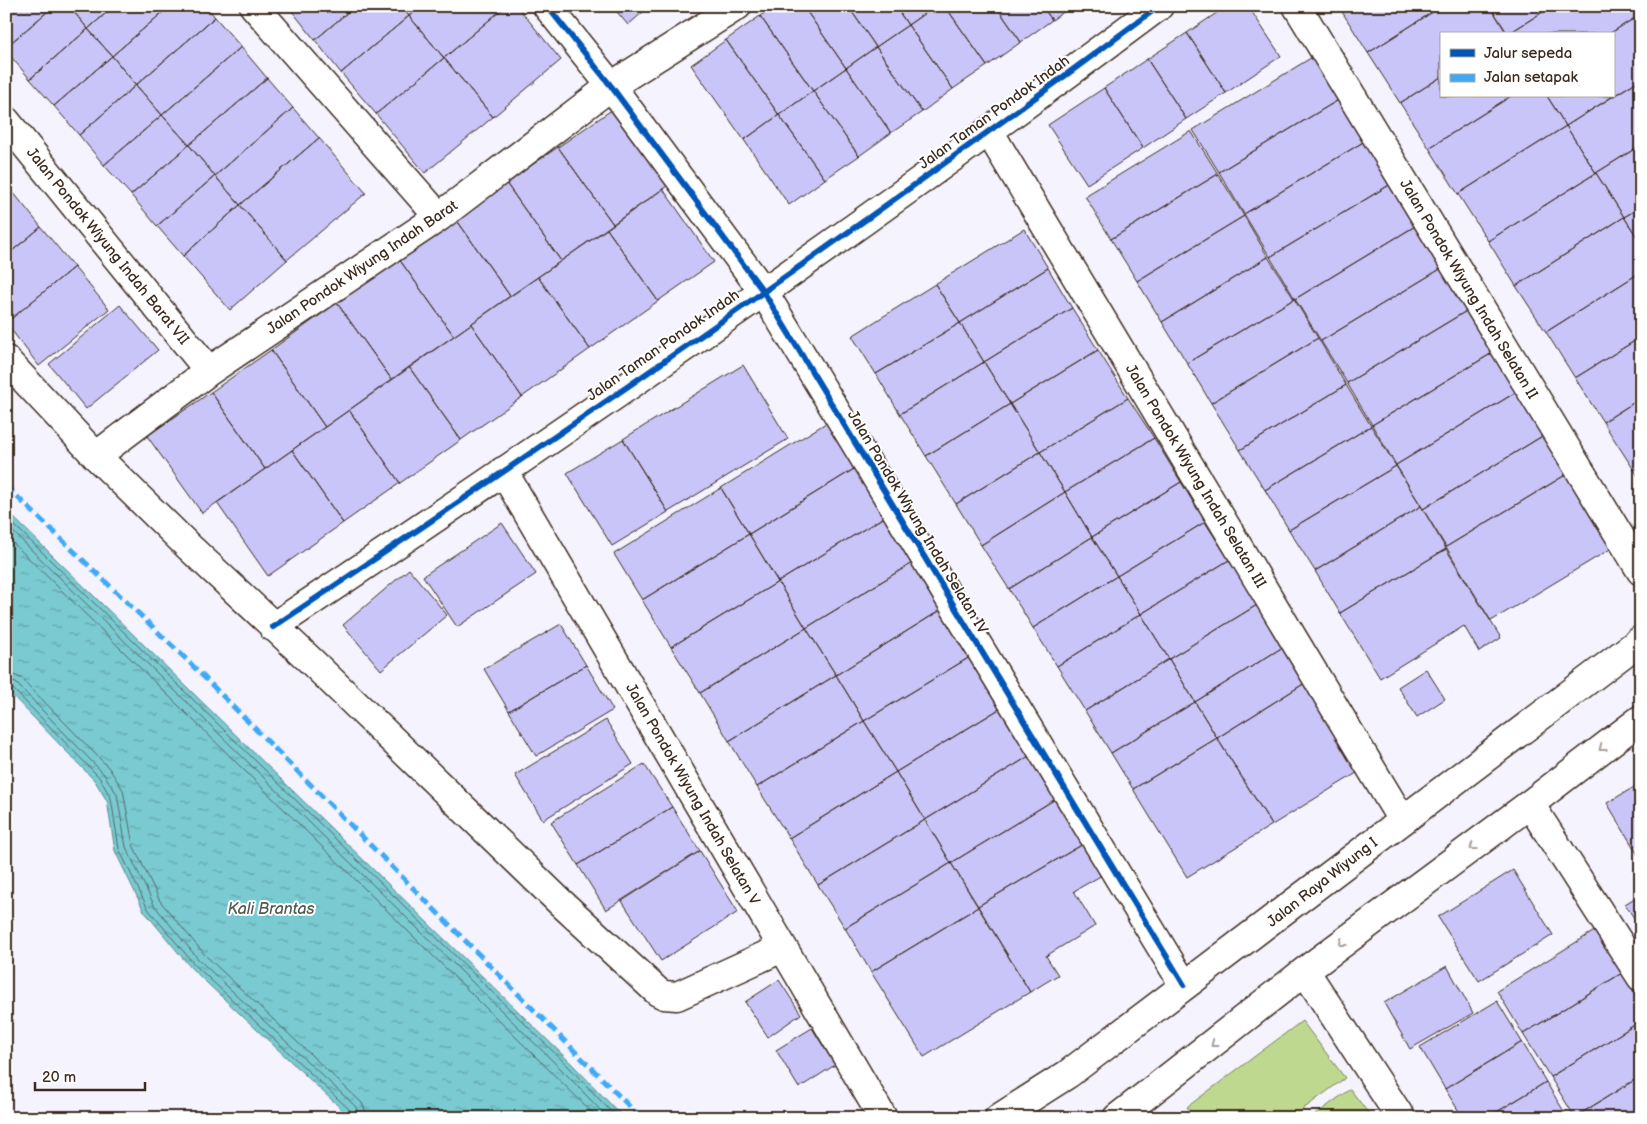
<svg xmlns="http://www.w3.org/2000/svg" width="1647" height="1124" viewBox="0 0 1647 1124" font-family="'Balsamiq Sans',sans-serif">
<style>
.pitch{fill:#bed88f;stroke:#7c8156}
.water{fill:url(#water-ripples);stroke:#608a89}
.lines{fill:none;stroke-linecap:round;stroke-linejoin:round}
.shore{stroke:#546a66;stroke-width:1}
.building{fill:#c9c5f8;stroke:#3b2a1e}
.street-casing{stroke:#3b2a1e;stroke-width:31}
.street{stroke:#fff;stroke-width:28}
.quiet{stroke:#3fa9f5;stroke-width:5;stroke-dasharray:10 5;stroke-linecap:butt}
.cycleway-casing{stroke:#fff;stroke-width:9}
.cycleway{stroke:#0057b8;stroke-width:6}
.oneway{stroke:#a79f9a}
.labels{text-anchor:middle;stroke-width:4;stroke-linejoin:round;paint-order:stroke}
.street-label{font-size:15px;fill:#3b2a1e;stroke:#fff}
.water-label{font-size:16px;font-style:italic;fill:#4e5a54;stroke:#fff}
</style>
<defs>
<pattern id="water-ripples" width="26" height="14" patternUnits="userSpaceOnUse" patternTransform="scale(1.25)"><rect width="26" height="14" fill="#79cad1"/><path d="M2 4q2-2 4 0t4 0M15 11q2-2 4 0t4 0" fill="none" stroke="#64a4a9"/></pattern>
</defs>
<rect width="100%" height="100%" fill="#f4f3fe"/>
<filter id="ink" filterUnits="userSpaceOnUse"><feTurbulence type="fractalNoise" baseFrequency=".02" numOctaves="2"/><feDisplacementMap in="SourceGraphic" scale="10" xChannelSelector="R" yChannelSelector="G"/><feConvolveMatrix kernelMatrix="1 2 1 2 8 2 1 2 1" color-interpolation-filters="sRGB"/></filter>
<g filter="url(#ink)">
<path class="pitch" d="M1302,1021l43,57 -54,40h-96l-8,-11z
M1350,1089l22,29h-61z"/>
<path class="water" d="M6,510l566,554 52,54h-273l-160,-150 -47,-57 -29,-60 -8,-50 -12,-20 -89,-92z"/>
<g class="lines">
<path class="shore" d="M6,517l563,550 48,51
M6,525l558,547 44,46
M6,536l592,582
M6,672l15,6 88,90 14,22 10,55 27,56 45,54 157,148 6,15
M6,680l10,3 87,90 14,21 9,53 28,58 45,55 157,147 4,11
M6,686l6,2 87,89 12,21 8,51 29,60 47,56 157,147 2,6"/>
</g>
<path class="building" d="M6,6h48l-48,41z
M54,6h15l19,23 -58,50 -24,-28v-4z
M69,6h45l-26,23z
M114,6h56l-58,50 -24,-27z
M170,6h36l9,11 -79,68 -24,-29z
M288,6h67l-40,34z
M355,6h45l9,10 -68,57 -26,-33z
M400,6h21l-12,10z
M421,6h85l-62,52 -35,-42z
M506,6h11l44,54 -68,57 -49,-59z
M612,6h38l-22,19z
M775,6h28l43,62 -33,23 -53,-75z
M803,6h45l28,41 -30,21z
M848,6h47l13,19 -32,22z
M895,6h40l-27,19z
M935,6h10l42,60 -34,23 -45,-64z
M945,6h51l25,36 -34,24z
M996,6h46l10,14 -31,22z
M1042,6h30l-20,14z
M1227,6h21l33,50 -55,37 -39,-60z
M1341,6h101l-74,47 -29,-46z
M1442,6h48l17,28h-66v43l-41,26 -32,-50z
M1490,6h62l-44,28z
M1552,6h80l6,10 -29,18h-101z
M409,16l35,42 -68,56 -35,-41z
M760,16l53,75 -34,24 -53,-75z
M1638,16l3,5v58l-28,17v-62h-4z
M215,17l26,30 -79,68 -26,-30z
M908,25l45,64 -31,23 -46,-65z
M88,29l24,27 -58,50 -24,-27z
M1187,33l39,60 -40,26 -39,-60z
M726,40l53,75 -35,25 -53,-75z
M241,47l26,31 -78,67 -27,-30z
M876,47l46,65 -31,21 -45,-65z
M112,56l24,29 -57,50 -25,-29z
M1314,56l26,43 -121,73 -26,-42z
M444,58l49,59 -68,56 -49,-59z
M1147,59l39,60 -43,29 -39,-60z
M846,68l45,65 -32,23 -46,-65z
M1441,77v19h70l-82,52 -29,-45z
M267,78l26,30 -78,68 -26,-31z
M1641,79v66l-45,28 -30,-47z
M136,85l26,30 -58,50 -25,-30z
M1104,88l39,60 -56,36 -39,-59z
M813,91l46,65 -34,23 -46,-64z
M1511,96h36l19,30 -108,68 -29,-46z
M1547,96h66l-47,30z
M1340,99l25,42 -121,73 -25,-42z
M293,108l26,30 -79,67 -25,-29z
M613,109l54,77 -54,38 -55,-77z
M162,115l27,30 -58,50 -27,-30z
M779,115l46,64 -36,26 -45,-65z
M1566,126l30,47 -108,68 -30,-47z
M1191,131l27,43 -107,65 -26,-43z
M319,138l47,55 -79,67 -47,-55z
M1365,141l26,43 -121,73 -26,-43z
M189,145l26,31 -58,50 -26,-31z
M1641,145v62l-17,10 -28,-44z
M558,147l55,77 -52,37 -55,-78z
M1596,173l28,44 -108,69 -28,-45z
M1218,174l26,42 -107,65 -26,-42z
M215,176l25,29 -57,51 -26,-30z
M506,183l55,78 -51,35 -54,-77z
M1391,184l26,41 -122,74 -25,-42z
M9,187l32,40 -35,29v-67z
M663,189l51,73 -56,39 -51,-72z
M240,205l47,55 -57,50 -47,-54z
M1641,207v36l-17,-26z
M1244,216l24,41 -106,65 -25,-41z
M1624,217l17,26v29l-95,60 -30,-46z
M456,219l54,77 -56,40 -55,-77z
M1417,225l25,43 -121,73 -26,-42z
M41,227l33,40 -68,56v-67z
M607,229l51,72 -68,48 -52,-72z
M1024,229l24,39 -88,55 -25,-39z
M1268,257l26,42 -107,64 -25,-41z
M399,259l55,77 -62,44 -55,-77z
M74,267l35,42 -70,57 -33,-43z
M1048,268l24,40 -88,54 -24,-39z
M1442,268l26,42 -121,73 -26,-42z
M1641,272v65l-66,41 -29,-46z
M538,277l52,72 -68,48 -51,-73z
M935,284l25,39 -84,51 -24,-38z
M1294,299l24,39 -107,65 -24,-40z
M337,303l55,77 -67,47 -54,-77z
M120,305l38,45 -72,59 -37,-45z
M1072,308l26,42 -88,54 -26,-42z
M1468,310l26,42 -122,73 -25,-42z
M960,323l24,39 -84,52 -24,-40z
M471,324l51,73 -61,43 -52,-73z
M1641,337v61l-38,24 -28,-44z
M1318,338l28,47 -106,65 -29,-47z
M271,350l54,77 -60,42 -54,-77z
M1098,350l30,48 -88,54 -30,-48z
M1494,352l24,39 -122,74 -24,-40z
M984,362l26,42 -84,52 -26,-42z
M743,365l45,74 -120,73 -45,-73z
M409,367l52,73 -61,43 -51,-73z
M1346,385l25,41 -106,64 -25,-40z
M1518,391l26,44 -121,74 -27,-44z
M211,392l54,77 -63,44 -55,-77z
M1128,398l26,40 -89,54 -25,-40z
M1641,398v68l-7,4 -31,-48z
M1010,404l30,48 -84,52 -30,-48z
M349,410l51,73 -57,40 -51,-73z
M826,423l28,46 -105,65 -28,-46z
M1371,426l25,40 -107,64 -24,-40z
M1544,435l23,39 -121,73 -23,-38z
M1154,438l27,44 -89,55 -27,-45z
M623,439l45,73 -56,34 -45,-73z
M292,450l51,73 -75,53 -51,-73z
M1040,452l25,40 -84,53 -25,-41z
M1396,466l25,40 -106,65 -26,-41z
M1641,466v14l-7,-10z
M854,469l30,48 -106,65 -29,-48z
M1567,474l45,74 -121,73 -45,-74z
M1181,482l24,40 -88,54 -25,-39z
M721,488l28,46 -107,66 -28,-46z
M1065,492l27,45 -83,52 -28,-44z
M1421,506l25,43 -106,64 -25,-42z
M884,517l28,46 -106,65 -28,-46z
M1205,522l24,38 -88,54 -24,-38z
M502,523l34,51 -79,53 -34,-51z
M749,534l29,48 -107,65 -29,-47z
M1092,537l25,39 -84,52 -24,-39z
M1446,549l55,89 -22,14 -15,-26 -84,52 -40,-65z
M1229,560l28,45 -88,54 -28,-45z
M912,563l29,47 -105,65 -30,-47z
M409,569l38,46 -66,55 -38,-45z
M1117,576l24,38 -84,52 -24,-38z
M778,582l28,46 -106,65 -29,-46z
M1257,605l26,42 -88,55 -26,-43z
M941,610l29,47 -106,64 -28,-46z
M1141,614l28,45 -84,52 -28,-45z
M561,624l25,41 -77,46 -25,-42z
M806,628l30,47 -107,66 -29,-48z
M1283,647l22,36 -88,55 -22,-36z
M970,657l31,51 -105,64 -32,-51z
M1169,659l26,43 -84,51 -26,-42z
M586,665l27,45 -77,46 -27,-45z
M1426,669l19,30 -28,18 -19,-30z
M836,675l28,46 -107,66 -28,-46z
M1305,683l55,88 -88,54 -55,-87z
M1195,702l22,36 -84,51 -22,-36z
M1001,708l30,47 -106,65 -29,-48z
M606,720l27,44 -90,56 -28,-45z
M864,721l32,51 -107,66 -32,-51z
M1217,738l55,87 -85,52 -54,-88z
M1031,755l26,43 -106,65 -26,-43z
M644,764l28,43 -94,58 -27,-43z
M896,772l29,48 -107,65 -29,-47z
M1641,783v77l-34,-57z
M1057,798l28,45 -107,63 -27,-43z
M672,807l28,44 -94,59 -28,-45z
M925,820l26,43 -106,65 -27,-43z
M1085,843l19,31 -30,17 21,35 -49,30 12,19 -28,17 -52,-86z
M700,851l38,61 -77,49 -39,-60z
M951,863l27,44 -107,65 -26,-44z
M1513,870l40,65 -74,46 -41,-64z
M1641,894v35l-16,-25z
M978,907l52,85 -106,65 -53,-85z
M1596,930l26,43 -99,61 -26,-43z
M1447,966l26,47 -63,36 -26,-46z
M1622,973l19,30v18l-91,56 -27,-43z
M779,980l22,34 -33,23 -23,-35z
M1497,1001l25,41 -77,47 -25,-42z
M1641,1021v55l-66,41 -25,-40z
M812,1028l23,37 -36,23 -23,-38z
M1522,1042l24,40 -59,36h-24l-18,-29z
M1641,1076v42h-65l-1,-1z
M1546,1082l22,36h-81z"/>
<g class="lines">
<g class="street-casing">
<path id="street" d="M254,6l185,211
M547,6l64,80 152,205 421,694
M1297,6l344,565
M6,121l203,250
M990,133l412,687
M6,360l90,96 93,91 122,114 248,240 99,91 6,3 13,1 105,-48
M96,456l113,-85 230,-154 172,-131 126,-80
M503,471l380,647
M273,627c300,-200 597,-405 886,-621
M1530,804l111,173
M1305,971l96,147
M999,1118l69,-44 573,-434
M1117,1118l188,-147 225,-167 111,-85"/>
</g>
<use href="#street" class="street"/>
<path class="quiet" d="M6,486l181,174 454,458"/>
<g class="cycleway-casing">
<path id="cycleway" d="M547,6l64,80 152,205 421,694
M273,627c300,-200 597,-405 886,-621"/>
</g>
<use href="#cycleway" class="cycleway"/>
</g>
<defs><path id="oneway-chevron" d="M-2-3.5L2.5 0L-2 3.5" fill="none" stroke-width="1.6" stroke-linecap="round" stroke-linejoin="round" transform="scale(1.25)"/></defs>
<g class="oneway">
<use href="#oneway-chevron" transform="translate(1602 748) rotate(142)"/>
<use href="#oneway-chevron" transform="translate(1473 847) rotate(143)"/>
<use href="#oneway-chevron" transform="translate(1342 943) rotate(143)"/>
<use href="#oneway-chevron" transform="translate(1214 1044) rotate(142)"/>
</g>
</g>
<g class="labels">
<g class="street-label">
<text transform="translate(994 112) rotate(-36)" y="5">Jalan Taman Pondok Indah</text>
<text transform="translate(108 246) rotate(51)" y="5">Jalan Pondok Wiyung Indah Barat VII</text>
<text transform="translate(362 267) rotate(-34)" y="5">Jalan Pondok Wiyung Indah Barat</text>
<text transform="translate(1469 289) rotate(59)" y="5">Jalan Pondok Wiyung Indah Selatan II</text>
<text transform="translate(663 345) rotate(-35)" y="5">Jalan Taman Pondok Indah</text>
<text transform="translate(1196 476) rotate(59)" y="5">Jalan Pondok Wiyung Indah Selatan III</text>
<text transform="translate(918 522) rotate(59)" y="5">Jalan Pondok Wiyung Indah Selatan IV</text>
<text transform="translate(693 794) rotate(60)" y="5">Jalan Pondok Wiyung Indah Selatan V</text>
<text transform="translate(1322 882) rotate(-38)" y="5">Jalan Raya Wiyung I</text>
</g>
<g class="water-label">
<text x="271" y="914">Kali Brantas</text>
</g>
</g>
<rect width="1647" height="1124" fill="none" stroke="#fff" stroke-width="25"/>
<rect x="12" y="12" width="1622" height="1099" fill="none" stroke="#3b2a1e" stroke-width="2" filter="url(#ink)"/>
<rect x="1440" y="32" width="175" height="65" fill="#ffffff" stroke="#b1aaa5"/>
<rect x="1450" y="49" width="25" height="8" fill="#0057b8" stroke="#b1aaa5"/>
<text x="1484" y="58" font-size="15" fill="#3b2a1e">Jalur sepeda</text>
<rect x="1450" y="74" width="25" height="8" fill="#3fa9f5" stroke="#b1aaa5"/>
<text x="1484" y="82" font-size="15" fill="#3b2a1e">Jalan setapak</text>
<path d="M35 1082v8h110v-8" fill="none" stroke="#3b2a1e" stroke-width="2.5"/>
<text x="42" y="1082" font-size="15" fill="#3b2a1e" stroke="#ffffff" stroke-width="4" paint-order="stroke">20 m</text>
</svg>
